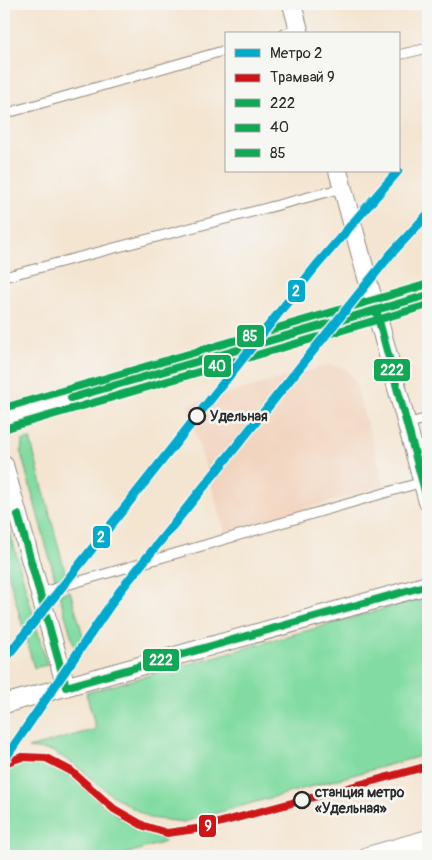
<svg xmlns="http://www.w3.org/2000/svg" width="432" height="860" viewBox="0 0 432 860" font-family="Pangolin,sans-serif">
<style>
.built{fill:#f2d4be}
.green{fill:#82dca2;stroke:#568466}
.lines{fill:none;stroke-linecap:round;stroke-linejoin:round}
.service-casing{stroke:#90887e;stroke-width:11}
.minor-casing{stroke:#90887e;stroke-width:20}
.tertiary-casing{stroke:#90887e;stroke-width:24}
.service{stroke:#fff;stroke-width:9}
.minor{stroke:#fff;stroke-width:18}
.tertiary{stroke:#fff;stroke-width:21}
.bus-1-casing{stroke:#f6f6f2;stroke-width:11}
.bus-2-casing{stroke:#f6f6f2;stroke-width:11}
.bus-3-casing{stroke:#f6f6f2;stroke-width:11}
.bus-1{stroke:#10a855;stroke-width:8}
.bus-2{stroke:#10a855;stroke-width:8}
.bus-3{stroke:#10a855;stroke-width:8}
.tram-1-casing{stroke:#f6f6f2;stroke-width:11}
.tram-1{stroke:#ce1417;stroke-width:8}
.metro-1-casing{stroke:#f6f6f2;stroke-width:12}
.metro-1{stroke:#00a9ce;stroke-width:9}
.stop-dot{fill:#f6f6f2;stroke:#2b2b2b;stroke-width:2.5}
.labels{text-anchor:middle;stroke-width:5;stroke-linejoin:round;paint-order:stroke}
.stop-label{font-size:14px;font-weight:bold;fill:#2b2b2b;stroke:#f6f6f2;text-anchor:start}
.line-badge{stroke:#f6f6f2;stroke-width:2}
.badge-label{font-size:14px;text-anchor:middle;font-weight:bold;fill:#fff}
</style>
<rect width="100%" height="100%" fill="#f6f6f2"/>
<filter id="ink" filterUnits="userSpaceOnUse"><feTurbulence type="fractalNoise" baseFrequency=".02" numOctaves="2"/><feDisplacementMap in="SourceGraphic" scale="10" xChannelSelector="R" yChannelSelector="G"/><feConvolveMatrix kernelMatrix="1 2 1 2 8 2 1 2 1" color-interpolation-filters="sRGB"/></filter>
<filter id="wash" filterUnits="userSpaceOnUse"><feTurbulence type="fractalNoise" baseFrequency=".0096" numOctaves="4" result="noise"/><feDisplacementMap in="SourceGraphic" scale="20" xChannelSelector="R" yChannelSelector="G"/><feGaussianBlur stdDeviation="1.12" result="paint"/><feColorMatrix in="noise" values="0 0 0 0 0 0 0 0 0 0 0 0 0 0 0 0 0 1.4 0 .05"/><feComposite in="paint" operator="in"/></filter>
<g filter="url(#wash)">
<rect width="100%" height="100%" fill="#f4e5d1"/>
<path class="built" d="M330,365l15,3 9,10 31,108 -160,46 -38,-127z"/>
<path class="green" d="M30,439l37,140 -11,3 -35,-129 1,-12z
M4,510l43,155 -13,3 -30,-110z
M70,591l17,58 -11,3 -17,-58z
M419,599l2,3 7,-1v153l-244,68 -35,-4 -39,-24 -39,-32 -19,-11 -24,-3 68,-19 -10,-36z
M24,762l22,2 22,10 35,31 35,25 25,6 2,6 -47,14h-114v-88z"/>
</g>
<g filter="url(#ink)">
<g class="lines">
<g class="service-casing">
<path id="service" d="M284,34l15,-5
M398,55l30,-7
M4,114l222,-64
M4,277l339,-89
M407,424l21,-6
M39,593l387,-112"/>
</g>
<g class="minor-casing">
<path id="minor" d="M292,4l8,30
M338,171l90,331
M4,465l62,222
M4,704l424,-119
M368,856l60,-17"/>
</g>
<g class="tertiary-casing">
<path id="tertiary" d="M4,418l424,-123"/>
</g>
<use href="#service" class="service"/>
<use href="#minor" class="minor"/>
<use href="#tertiary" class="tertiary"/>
<g class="bus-1-casing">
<path id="bus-1" d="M376,310l52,192
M71,398l357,-103
M18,515l48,172 362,-102"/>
</g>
<g class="bus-2-casing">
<path id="bus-2" d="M7,428l421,-123"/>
</g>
<g class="bus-3-casing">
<path id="bus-3" d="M4,408l421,-123"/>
</g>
<use href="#bus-1" class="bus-1"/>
<use href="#bus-2" class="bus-2"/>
<use href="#bus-3" class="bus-3"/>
<g class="tram-1-casing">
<path id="tram-1" d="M4,763l18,-6 24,1 25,13 43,38 30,17 23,7 29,-4 232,-63"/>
</g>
<use href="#tram-1" class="tram-1"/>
<g class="metro-1-casing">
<path id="metro-1" d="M4,660l312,-394 82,-95
M4,760l116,-169 270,-336 38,-41"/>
</g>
<use href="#metro-1" class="metro-1"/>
</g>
</g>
<g class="stop-dot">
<circle cx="197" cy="416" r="8"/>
<circle cx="302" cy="800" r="8"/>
</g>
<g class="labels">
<g class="stop-label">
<text x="210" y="421">Удельная</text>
<text x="315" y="797">станция метро<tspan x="315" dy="16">«Удельная»</tspan></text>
</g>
</g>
<g class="line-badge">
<rect x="287" y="279" width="19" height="24" rx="5" fill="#00a9ce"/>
<rect x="236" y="324" width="29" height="24" rx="5" fill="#10a855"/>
<rect x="203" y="354" width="29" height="24" rx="5" fill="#10a855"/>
<rect x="373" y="358" width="38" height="24" rx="5" fill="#10a855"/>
<rect x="92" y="525" width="19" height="24" rx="5" fill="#00a9ce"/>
<rect x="142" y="648" width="38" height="24" rx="5" fill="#10a855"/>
<rect x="198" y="814" width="19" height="24" rx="5" fill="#ce1417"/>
</g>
<g class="badge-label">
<text x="296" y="296">2</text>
<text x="250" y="341">85</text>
<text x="217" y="371">40</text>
<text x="392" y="375">222</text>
<text x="101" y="542">2</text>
<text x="161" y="665">222</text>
<text x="208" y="831">9</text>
</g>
<rect width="432" height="860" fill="none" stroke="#f6f6f2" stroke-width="20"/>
<rect x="225" y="32" width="175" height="140" fill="#f6f6f2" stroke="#a5a5a2"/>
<rect x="235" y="49" width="25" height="8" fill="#00a9ce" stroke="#a5a5a2"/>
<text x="270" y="58" font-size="15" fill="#2b2b2b">Метро 2</text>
<rect x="235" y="74" width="25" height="8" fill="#ce1417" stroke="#a5a5a2"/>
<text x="270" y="82" font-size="15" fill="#2b2b2b">Трамвай 9</text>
<rect x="235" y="99" width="25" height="8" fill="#10a855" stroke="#a5a5a2"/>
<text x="270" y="108" font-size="15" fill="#2b2b2b">222</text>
<rect x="235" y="124" width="25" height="8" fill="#10a855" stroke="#a5a5a2"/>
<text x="270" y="132" font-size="15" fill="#2b2b2b">40</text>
<rect x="235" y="149" width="25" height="8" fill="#10a855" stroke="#a5a5a2"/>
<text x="270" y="158" font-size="15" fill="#2b2b2b">85</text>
</svg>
